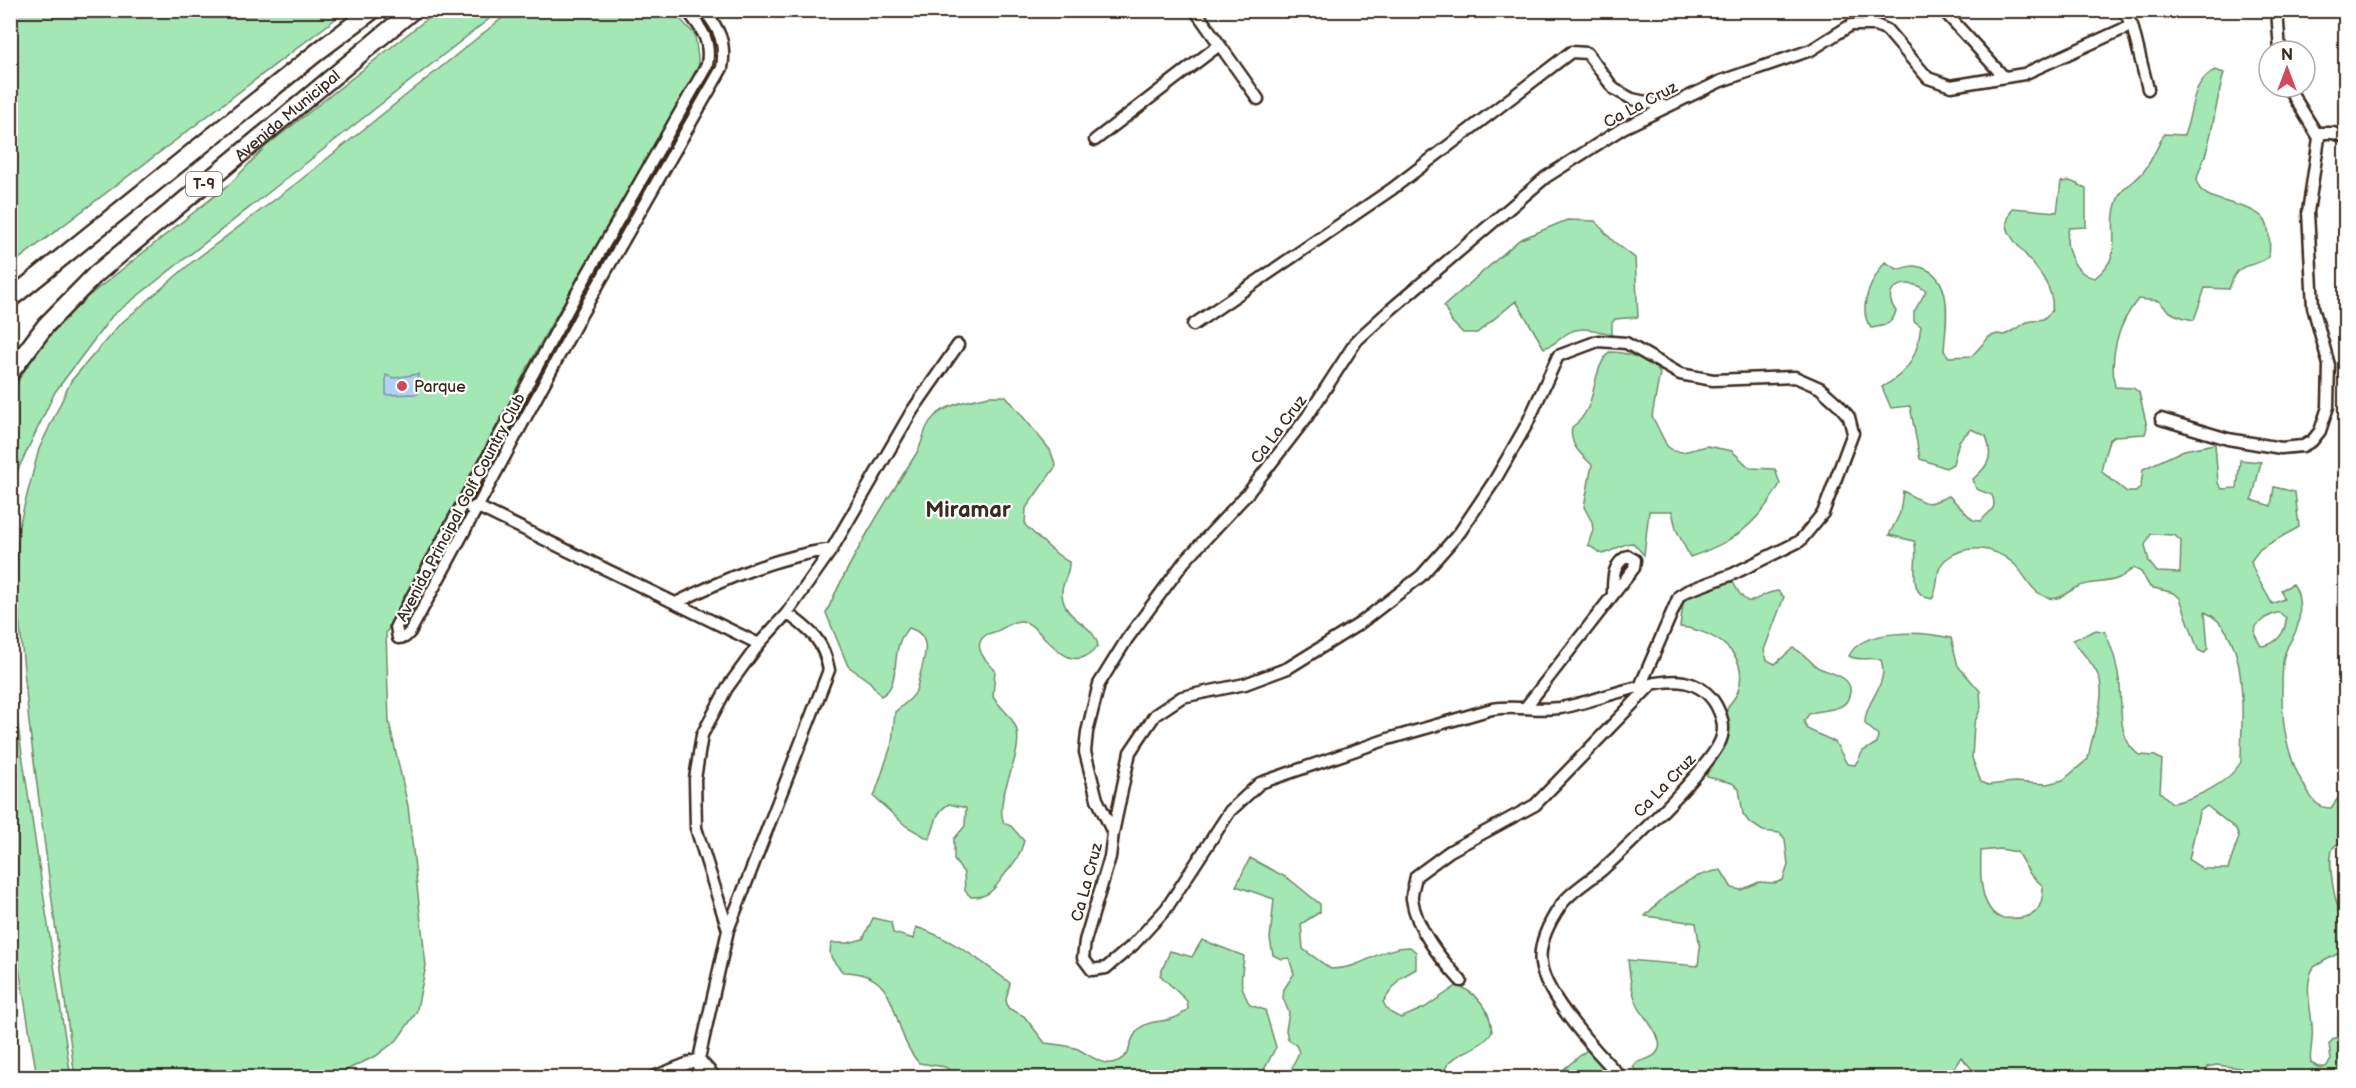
<svg xmlns="http://www.w3.org/2000/svg" width="2356" height="1088" viewBox="0 0 2356 1088" font-family="'Balsamiq Sans',sans-serif">
<style>
.green{fill:#a3e8b4;stroke:#6f8969;stroke-width:1.5;fill-rule:evenodd}
.water{fill:#aed3f7;stroke:#808fa0;stroke-width:1.5}
.lines{fill:none;stroke-linecap:round;stroke-linejoin:round}
.minor-casing{stroke:#3b2a1e;stroke-width:15}
.trunk-casing{stroke:#3b2a1e;stroke-width:21}
.minor{stroke:#fff;stroke-width:10}
.trunk{stroke:#fff;stroke-width:16}
.poi-dot{fill:#d1495b;stroke:#fff;stroke-width:2}
.labels{text-anchor:middle;stroke-width:4.5;stroke-linejoin:round;paint-order:stroke}
.shield{fill:#fff;stroke:#766a62;stroke-width:1.5}
.shield-label{font-size:15px;font-weight:bold;fill:#3b2a1e}
.street-label{font-size:16px;fill:#3b2a1e;stroke:#fff}
.poi-label{font-size:16px;fill:#3b2a1e;stroke:#fff;text-anchor:start}
.district-label{font-size:22px;font-weight:bold;fill:#3b2a1e;stroke:#fff}
</style>
<rect width="100%" height="100%" fill="#fff"/>
<filter id="ink" filterUnits="userSpaceOnUse"><feTurbulence type="fractalNoise" baseFrequency=".0167" numOctaves="2"/><feDisplacementMap in="SourceGraphic" scale="12" xChannelSelector="R" yChannelSelector="G"/><feConvolveMatrix kernelMatrix="1 2 1 2 8 2 1 2 1" color-interpolation-filters="sRGB"/></filter>
<g filter="url(#ink)">
<path class="green" d="M11,10h335v1l-335,254z
M437,11h62l-387,305 -57,76 -41,86 -3,68v-148c10,-33 46,-71 70,-96l151,-120 33,-35z
M511,11h162l22,24 4,32 -154,268 -159,298 3,89 19,84 18,160 -10,47 -19,27 -21,16 -36,17 1,4 -266,1 -46,-355 -13,-139 3,-58 20,-77 32,-68 48,-56 72,-62 107,-81z
M2215,70l9,3c-7,25 -10,51 -17,76 -2,10 -9,22 -10,31 0,26 63,20 70,45 3,10 3,22 2,32 -22,15 -30,0 -40,32l-24,-1 -11,32c-16,-3 -25,-6 -35,-19l-21,-2c-20,25 -29,56 -23,88l18,1 6,4 8,35 -2,7 -30,2 -6,4c-2,10 -8,22 -7,32l25,20h9l5,-6 2,-17 41,-19 31,-6 3,39 4,6 15,-1 3,-28 21,2 -9,38 19,6 3,-19 21,5 4,35 -39,22 -9,12c2,14 15,29 21,43l12,-5 -3,-9 12,-6c9,11 8,37 2,49 -5,10 -11,17 -12,29 -3,43 -1,88 22,125 7,12 11,21 26,21l10,-14 -1,-17 5,-10v74c-5,2 -9,2 -12,7 -6,12 1,62 12,69v34c-11,3 -20,10 -31,16 -13,20 1,50 -2,72 0,9 -3,15 -1,24l7,4h8l5,-7 -2,-16 5,-6 11,-1v37l-5,4 -96,-1 -3,-9 -25,-3 -8,2 -4,10 -224,1 -19,-21 -12,19 -8,1h-299l-9,-10 4,-5c45,-9 10,-38 1,-56 -7,-15 -8,-30 -10,-46l70,6 2,-18 -4,-25 -51,-7c21,-22 45,-42 76,-46l11,18 9,2 18,-8 16,1 8,-3 5,-15 -3,-26 -5,-6 -17,-2 -14,-9 -6,-8 -4,-25 -7,-6 -25,-6v-8c22,-17 14,-36 20,-59 2,-7 9,-12 11,-19 13,-38 -26,-61 -58,-64l4,-31 23,-10 26,-4c18,36 20,11 45,9l6,6 -20,53 3,10 8,4 18,-16c12,5 17,15 26,20 11,5 37,9 30,28 -1,6 -7,11 -13,12 -9,3 -18,2 -27,6l-5,7 3,8 28,13 12,22 8,1 8,-14 14,-8 1,-8 -13,-11c-1,-23 25,-39 16,-64 -11,-4 -21,2 -32,-4 13,-29 75,-24 102,-18l7,28 22,25 1,16 -7,17 -2,34 9,24 7,3 26,-3 33,2 16,-4 25,-21c3,-22 20,-65 10,-84 -6,-14 -17,-22 -25,-35l23,-10 9,2c7,15 13,37 15,54 2,23 -3,53 19,69l16,1 7,4 -2,32 12,11c23,-4 57,-20 69,-41 0,-43 11,-128 -36,-150l3,36 -4,5 -6,-3 -18,-52 -6,-5 -24,-6 -9,-15 -7,-4c-5,3 -10,8 -15,10 -13,6 -29,3 -41,9 -11,4 -17,14 -29,11 -19,-5 -23,-24 -36,-35 -20,-17 -48,-20 -68,-3 -11,10 -5,27 -13,39 -29,-4 -11,-41 -18,-58l-25,-6 11,-22 3,-22c24,13 21,16 46,5l24,24 8,1c8,-10 17,-11 11,-26l-16,-6 -3,-10c17,-14 20,-23 13,-43l-15,-7 -12,12 -6,23 -7,4 -26,-9 -10,-53 -19,2 -9,-21c28,-15 35,-31 39,-61l-7,-5v-9l12,-21c-18,-16 -48,-3 -30,20 -4,14 -12,15 -25,17 -15,-20 1,-48 14,-66l12,7c6,0 13,-4 18,-3 41,6 31,55 29,85l5,6 23,-1 17,-19 8,-3 8,1 22,-13 16,-3 9,-8c5,-38 -47,-66 -45,-89 1,-4 4,-10 5,-14l45,4 4,-30 9,-1 16,7v39l-17,1c-6,18 4,46 26,50 32,-25 11,-47 22,-77 4,-14 19,-19 27,-30 8,-11 14,-25 20,-37l20,1c10,-23 5,-51 31,-65zM2151,534l23,1 7,6 -1,32 -23,-1 -8,-10 -4,-17zM2276,613h4l6,5c0,15 -10,27 -25,28l-6,-11 1,-9 9,-8zM2207,806l29,23 3,8 -11,32h-25l-14,-9 10,-48zM2000,849l17,3 13,22 13,12c0,30 -13,34 -42,32 -22,-9 -21,-46 -20,-67z
M1567,220l28,1 18,20 22,17 3,59 -23,2 -3,4v11c-17,-3 -32,-10 -47,1 -8,6 -11,10 -21,13l-28,-47 -39,32h-14l-11,-11 -8,-16 75,-66z
M1609,352c18,0 41,7 51,21l-8,43 15,30 7,5 9,1 24,-6 25,5 18,17 25,1 5,15c-23,41 -46,58 -90,73l-14,-28 -4,-18h-23l-5,44 -11,-12c-12,0 -19,9 -31,11l-14,-9 5,-15 -1,-8 -8,-15 8,-42c-12,-12 -23,-20 -20,-38 27,-18 17,-53 37,-75z
M989,396h17l44,54 6,16 -30,42 -1,17c13,12 30,30 44,37 1,12 -8,21 -7,32 2,28 32,28 36,52 -32,39 -56,-25 -78,-25 -7,0 -14,6 -21,9 -3,2 -10,3 -13,5 -16,11 1,27 9,35l-2,27c7,11 21,20 24,34 6,28 -24,67 -13,92l7,3 13,15c-4,15 -10,22 -19,33 -10,13 -14,24 -34,23l-6,-6 -1,-18 -10,-13v-21l11,-13 1,-18 -17,-4c-16,9 -12,22 -20,35l-23,-13 -32,-29 18,-54 3,-31c6,-6 16,-12 20,-19 3,-6 3,-12 5,-18 5,-19 13,-40 -11,-47 -22,19 -5,57 -28,68l-11,-14 -22,-16 -22,-53c25,-56 57,-107 90,-159 8,-12 7,-27 18,-37 15,-14 36,-16 55,-21z
M10,714h6l55,363h-34l-26,-158z
M1250,858l39,21 31,25v8l-19,12 2,25 28,20c33,0 47,-22 79,-22l6,5v17l-16,9 -17,24c4,9 9,12 18,16l23,-10 34,-23c20,10 32,23 34,47 -10,18 -38,19 -47,37l6,6 9,-1 8,3h-173l-3,-9 7,-16 -3,-7 -8,-6 -2,-9 3,-17 -6,-15 1,-9 10,-15 -5,-16 -8,1 -8,-4 -3,-16 4,-40 -38,-13z
M873,918l18,4 2,11 21,6 2,-12c35,11 65,34 94,56l-4,17 2,8 16,8 21,27c9,1 24,2 33,6 18,10 32,24 50,4 10,-47 36,-20 60,-44l-1,-8 -27,-26 10,-24 22,6 10,-17 42,16c-2,23 -7,26 6,49l15,5 11,37 -12,23v7h-304l-15,-10 -26,-4c-32,-35 -14,-91 -76,-91 -9,-10 -17,-16 -11,-29h16l15,-4z
M1587,1050l31,28h-65z"/>
<path class="water" d="M418,374v20l-32,1v-20l8,3z"/>
<g class="lines">
<g class="minor-casing">
<path id="minor" d="M687,10c15,19 24,30 20,55l-123,215 -188,346 2,12 7,-1 5,-5 172,-319 140,-245c4,-25 -2,-38 -18,-58
M1195,10l63,89
M1943,10l61,67
M2123,10l9,15 16,64
M2277,10l3,41
M2317,133h16l13,4
M1095,140l123,-94
M1193,325l199,-136 179,-137 16,1 27,36 18,10 32,7
M2161,419l67,20 53,9 22,-2 9,-5 8,-10 8,-24 1,-42 -16,-58 -5,-95 11,-74 -31,-51
M471,509l5,-3 283,138
M676,603c50,-25 100,-46 156,-54
M787,613l45,-64 80,-138 46,-66
M1525,708l109,-140 1,-8 -7,-4c-16,8 -15,23 -15,39
M1113,833l17,-81 25,-37 27,-18 63,-13 43,-16 71,-44 62,-48 39,-44 35,-52 32,-56 31,-68 40,-15 28,2 54,31 33,6 82,-3 25,11 19,17 10,12 4,16 -30,80 -23,28 -67,33 -46,17 -8,5 -40,93
M1461,981c-20,-22 -45,-52 -49,-82 -1,-6 3,-16 4,-23l34,-25 85,-46 116,-120
M651,1078l48,-19 17,19
M698,1078l1,-19 29,-129 101,-260c-6,-31 -18,-39 -42,-57l-28,31 -32,44 -25,47 -7,44 1,49 32,102
M1622,1078c-23,-23 -77,-82 -81,-114 -3,-20 9,-43 20,-59 10,-14 28,-24 41,-35 24,-22 115,-108 120,-134 3,-12 -1,-21 -6,-31 -7,-12 -17,-20 -32,-23 -32,-5 -89,20 -124,26 -23,3 -45,-3 -68,1l-104,30 -128,44 -30,28 -64,98 -33,36 -27,23 -14,2 -9,-12 2,-17 25,-84 3,-24 -16,-34 -12,-47 2,-20 12,-48 28,-45 57,-77 64,-69 59,-76 50,-77 33,-30 156,-133 77,-49 98,-47 90,-31 40,-25h25l11,5 41,48 23,8 73,-12 108,-49"/>
</g>
<g class="trunk-casing">
<g id="trunk">
<path d="M10,299l311,-250 52,-39"/>
<path id="s1" d="M10,373l36,-48 49,-50 318,-265"/>
</g>
</g>
<use href="#minor" class="minor"/>
<use href="#trunk" class="trunk"/>
</g>
</g>
<circle class="poi-dot" cx="402" cy="386" r="6"/>
<g class="labels">
<rect class="shield" x="186" y="172" width="36" height="24" rx="4.5"/>
<g class="shield-label">
<text x="204" y="189">T-9</text>
</g>
<g class="street-label">
<text transform="translate(1640 104) rotate(-28)" y="6">Ca La Cruz</text>
<text dy="6" stroke="none"><textPath href="#s1" startOffset="380">Avenida Municipal</textPath></text>
<text transform="translate(1278 429) rotate(-53)" y="6">Ca La Cruz</text>
<text transform="translate(460 507) rotate(-62)" y="6">Avenida Principal Golf Country Club</text>
<text transform="translate(1664 785) rotate(-46)" y="6">Ca La Cruz</text>
<text transform="translate(1086 882) rotate(-75)" y="6">Ca La Cruz</text>
</g>
<g class="poi-label">
<text x="414" y="392">Parque</text>
</g>
<g class="district-label">
<text x="968" y="517">Miramar</text>
</g>
</g>
<rect width="2356" height="1088" fill="none" stroke="#fff" stroke-width="36"/>
<rect x="18" y="18" width="2320" height="1052" fill="none" stroke="#3b2a1e" stroke-width="2" filter="url(#ink)"/>
<g transform="translate(2287 69)"><circle r="28" fill="#ffffff" stroke="#b1aaa5" stroke-width="1.5"/>
<path d="M0-4.5L10 22L0 15L-10 22Z" fill="#d1495b"/>
<text y="-9" font-size="16" font-weight="bold" text-anchor="middle" fill="#3b2a1e">N</text>
</g>
</svg>
